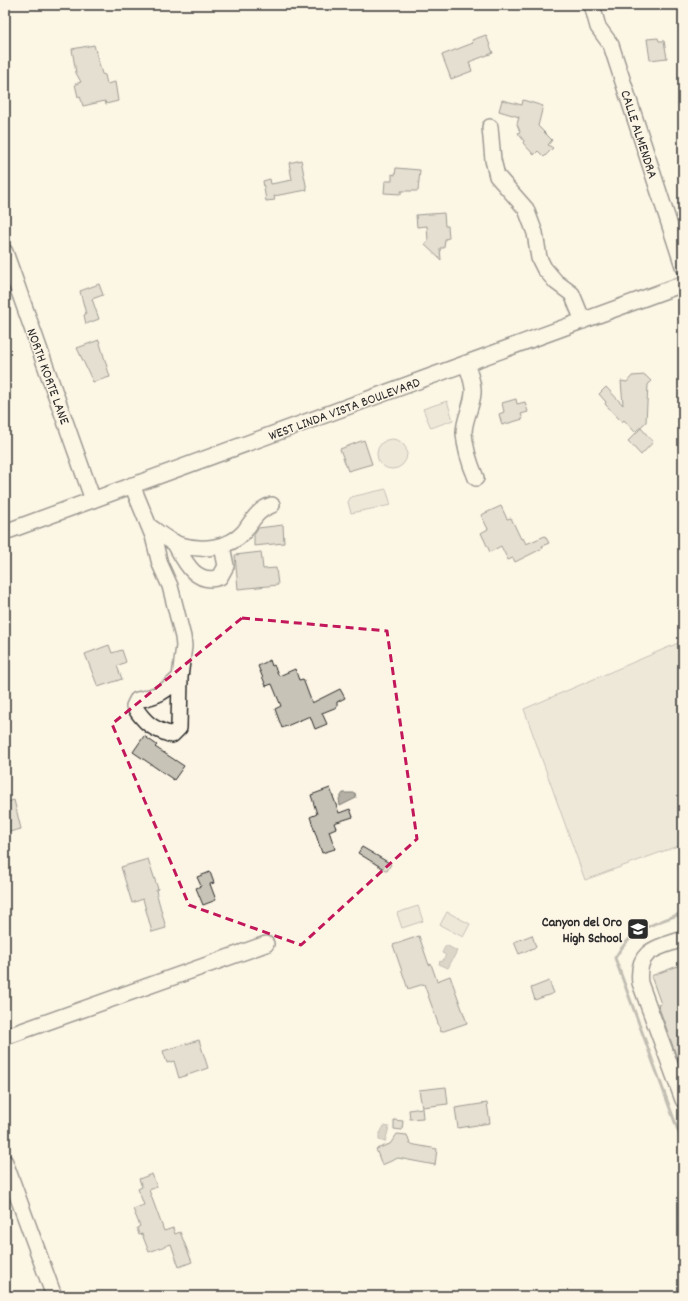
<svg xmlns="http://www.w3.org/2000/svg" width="688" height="1301" viewBox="0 0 688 1301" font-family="Dekko,sans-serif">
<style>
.green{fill:#ded8ca;stroke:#84827a}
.water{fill:#b4b0a5;stroke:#7d7b74}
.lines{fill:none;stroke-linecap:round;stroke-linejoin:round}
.stream{stroke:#7d7b74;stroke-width:3}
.building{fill:#c8c3b7;stroke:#2b2b2b}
.minor-casing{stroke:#2b2b2b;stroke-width:18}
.minor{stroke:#fcf5e5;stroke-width:15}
.marked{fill:none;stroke:#c2185b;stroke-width:3;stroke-dasharray:8 5;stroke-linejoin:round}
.labels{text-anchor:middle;stroke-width:3;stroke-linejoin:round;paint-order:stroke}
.street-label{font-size:14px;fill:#2b2b2b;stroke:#fcf5e5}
.poi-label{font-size:14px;font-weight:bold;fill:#2b2b2b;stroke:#fcf5e5;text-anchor:end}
</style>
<rect width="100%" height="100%" fill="#fcf5e5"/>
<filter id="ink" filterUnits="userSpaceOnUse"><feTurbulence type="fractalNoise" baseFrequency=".025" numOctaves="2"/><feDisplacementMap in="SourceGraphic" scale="8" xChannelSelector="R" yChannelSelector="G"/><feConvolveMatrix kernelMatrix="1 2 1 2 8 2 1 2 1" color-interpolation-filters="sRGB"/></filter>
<g filter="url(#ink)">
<path class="green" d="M447,401l6,19 -22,8 -8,-19z
M377 454a15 15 0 1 1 30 0a15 15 0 1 1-30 0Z
M386,489l5,16 -40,8 -3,-11 3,-5z
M683,641v203l-98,36 -61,-171z
M418,906l5,15 -21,7 -5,-15z
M447,912l23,12 -7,13 -23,-12z"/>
<path class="water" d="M343,793h12l1,5 -16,8 -1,-7z
M446,945l11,6 -9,17 -9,-4 1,-3 2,1 4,-7 -4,-2z
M384,1126l5,1 -4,15 -6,-2v-5z"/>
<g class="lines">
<path class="stream" d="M683,913c-30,11 -51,15 -68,45l68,186"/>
</g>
<path class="building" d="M486,35l7,18 -24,9 3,9 -21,8 -9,-24 31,-12 -1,-3z
M658,38l1,3h5l3,17 -17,2 -3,-21z
M94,45l8,29 3,1 2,9 8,-2 3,19 -12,3 -1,-3 -22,5 -3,-10 -2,1 -3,-13 6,-2 -5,-9 -4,-24z
M502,100l20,5 1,-5 20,6 -5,20 14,14 -4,5 5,3 -9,9 -6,-6 -4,4 -11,-12 1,-2 -6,-8 2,-1 -3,-8 2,-7 -20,-6z
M301,160l6,30 -33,6 1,4 -9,1 -3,-20 7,-2 1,5 21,-4 -3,-17z
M396,168l24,2 -2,21h-17v3l-17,-1 1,-12h7v-7l3,1z
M444,213l1,13h3l1,12 -4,1 -1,9h-4l1,12 -16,-15 3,-4 -1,-15 -10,1 -1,-12z
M99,284l4,11 -11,4 7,20 -13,5 -2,-9 2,-1 -6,-23z
M99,340l11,37 -17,5 -16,-34z
M645,375l6,6 -3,4 -2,37 -11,10 -11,-12 -2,2 -17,-18 1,-2 -7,-8 7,-7 17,18 -2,-24 6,1 5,-6z
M516,399l1,5 8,-2 3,10 -7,2 2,5 -21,6 -3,-11 5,-2 -2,-9z
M641,428l12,14 -12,13 -13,-14z
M364,440l8,24 -24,7 -8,-22z
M501,506l6,13 4,-1 10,21 2,-1 3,6 19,-8 4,7 -7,3 1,2 -28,14 -2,-4 -5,2 -7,-14 -11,6 -9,-19 7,-4 -7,-14z
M283,525l1,18 -30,3v-12l4,-6z
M261,552l2,17 13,-1 2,17 -40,4 -3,-34z
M109,645l3,8 10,-3 4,12 -9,4 5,13 -24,8 -13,-33z
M270,660l2,6 2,-1 5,11 16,-7 4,11 4,-1 9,24 28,-14 5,9 -8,4v5l-15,6 5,11 -12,5 -5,-13 -28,12 -7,-19 6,-3 -9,-22 -6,2 -8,-20z
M144,736l13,9 -2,2 29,19 -10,14 -41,-28z
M330,788l9,25 11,-4 3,8 -19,6 2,5 -7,3 6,18 -13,4 -12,-36 7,-3 -6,-19z
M14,800l7,29 -16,4v-30z
M362,847l29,17 -4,7 -29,-18z
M148,859l10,30 -2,1 1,5 9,33 -14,4 -9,-33 -11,4 -11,-36z
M210,872l4,11 -4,1 6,16 -13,5 -7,-17 5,-2 -4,-9z
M532,935l4,12 -17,7 -5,-12z
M419,936l10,29 2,-1 6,17 13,-5 17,47 -26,9 -17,-48 -16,5 -15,-44z
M683,964v110l-25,-69 3,-1 -10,-28z
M549,981l5,12 -19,7 -4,-12z
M199,1040l9,28 -29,10 -5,-17 -7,2 -4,-12z
M446,1087l2,17 -26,3 -3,-17z
M487,1103l3,20 -32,5 -3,-20z
M422,1108l1,10 -13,1 -1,-9z
M394,1120l9,1 -1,9 -8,-1z
M397,1134l10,1 3,9 27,5 -2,16 -37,-7 -16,7 -6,-16 14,-5z
M152,1174l5,13 -8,3 15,41 9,-3 2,6 5,-2 12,30 -13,5 -8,-23 -22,8 -7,-18 -3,1 -2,-7 3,-2 -7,-17 11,-4 -6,-16 4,-2 -3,-8z"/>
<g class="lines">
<g class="minor-casing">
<path id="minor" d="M592,5l6,22 13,18 72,221
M490,127l3,33 4,16 29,33 9,24 4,25 5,10 12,14 16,12 11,27
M5,252l88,248
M466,363c3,10 8,20 7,30 -1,14 -9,26 -9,40 1,15 6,31 12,45
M132,485l21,51 7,28 10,22 13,51 1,9 -4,31 -1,51 -7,7c-19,-6 -27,-11 -38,-29l3,-6c21,-4 28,-8 43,-23
M149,526c9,6 20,16 31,19 21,6 49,4 64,-13 8,-11 14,-23 28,-27
M5,532l678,-248
M174,542c10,18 21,44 46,35l6,-11 -4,-20
M683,939c-27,9 -47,11 -43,44l43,117
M5,1037l261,-93
M5,1162l49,134"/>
</g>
<use href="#minor" class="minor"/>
</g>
</g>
<path d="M0 0H688V1301H0ZM242,618l145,13 30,208 -116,106 -112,-40 -77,-181z" fill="#fcf5e5" fill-opacity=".55" fill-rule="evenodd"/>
<path class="marked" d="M242,618l145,13 30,208 -116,106 -112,-40 -77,-181z"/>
<defs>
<g id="school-square" transform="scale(1.15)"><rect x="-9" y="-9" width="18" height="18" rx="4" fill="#2b2b2b" stroke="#fcf5e5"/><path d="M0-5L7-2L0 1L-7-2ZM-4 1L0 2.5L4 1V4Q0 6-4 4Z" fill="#fff"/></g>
</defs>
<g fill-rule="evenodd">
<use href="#school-square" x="638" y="929"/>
</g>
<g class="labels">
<g class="street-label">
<text transform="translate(640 134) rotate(72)" y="5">CALLE ALMENDRA</text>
<text transform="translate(49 376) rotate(70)" y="5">NORTH KORTE LANE</text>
<text transform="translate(344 408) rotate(-20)" y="5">WEST LINDA VISTA BOULEVARD</text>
</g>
<g class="poi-label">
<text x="622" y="926">Canyon del Oro<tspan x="622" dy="16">High School</tspan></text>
</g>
</g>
<rect width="688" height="1301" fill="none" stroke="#fcf5e5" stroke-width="20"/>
<rect x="10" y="10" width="668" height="1281" fill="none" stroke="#2b2b2b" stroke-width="1.5" filter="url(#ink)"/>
</svg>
